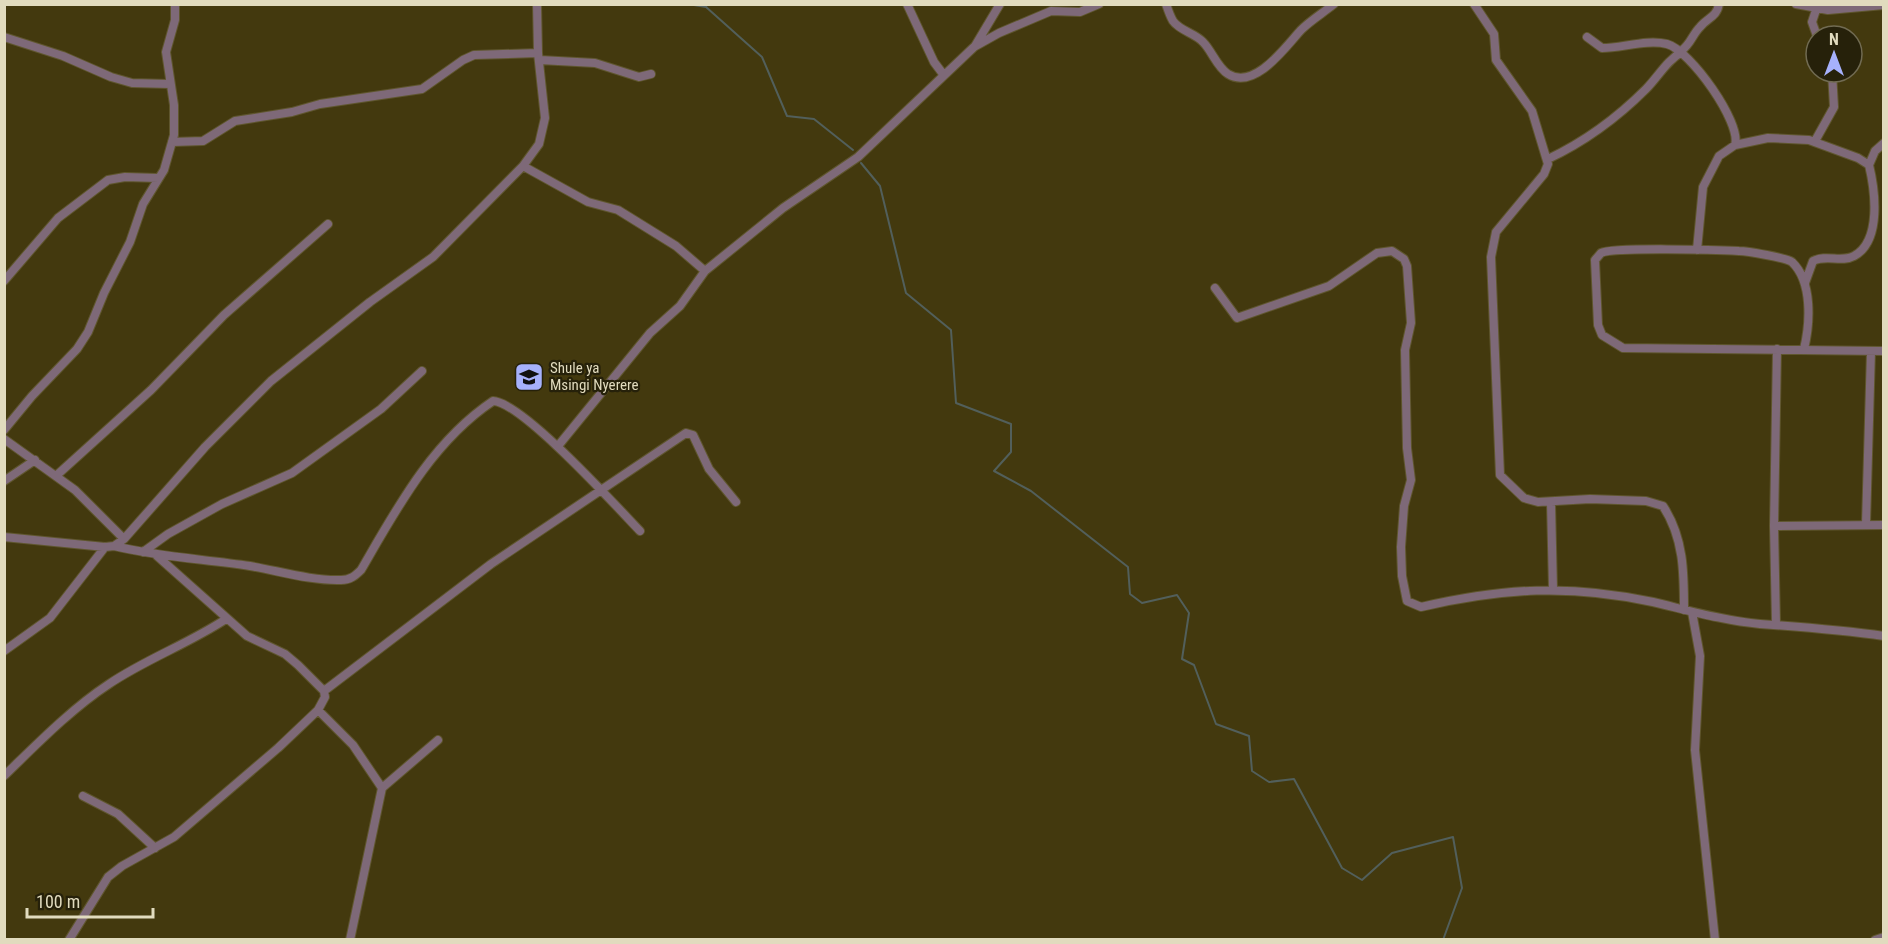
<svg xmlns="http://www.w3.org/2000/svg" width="1888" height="944" viewBox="0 0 1888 944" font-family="'Roboto Condensed',sans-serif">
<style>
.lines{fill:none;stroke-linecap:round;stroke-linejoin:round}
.stream{stroke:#525f5b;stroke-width:2}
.minor-casing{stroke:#5f562e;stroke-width:10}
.minor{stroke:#7e6978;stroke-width:8}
.labels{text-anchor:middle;stroke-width:4.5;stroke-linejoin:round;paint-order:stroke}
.poi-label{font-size:15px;fill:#e1dbbe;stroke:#26210a;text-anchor:start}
</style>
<rect width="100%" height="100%" fill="#43390e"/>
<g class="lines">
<path class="stream" d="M688,4l18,3
M707,4l-1,3 56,50 25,59 27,3 39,31
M861,163l19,23 26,107 45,37 5,73 55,21v28l-17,19 37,20 97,76 2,27 12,9 35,-8 12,18 -7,46 12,6 22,59 33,12 3,35 17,11 25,-3 48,89 20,12 30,-27 61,-16 9,51 -19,52"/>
<g class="minor-casing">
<path id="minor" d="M907,4l27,58 9,12
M1166,4c2,6 4,12 7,17 7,10 22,12 30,21 9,9 14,25 25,32 27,17 59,-29 73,-44 10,-10 22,-17 33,-26
M1474,4l20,30 2,26 36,51 16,53 -4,10 -48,58 -5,25 9,218 24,23 14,4 52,-3 56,2 17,5c21,32 21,67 21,104
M1796,4l32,6 56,-5
M1816,10l-4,12 5,14
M4,37l59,19 48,21 21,6 38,1
M1587,37l15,11c20,0 45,-9 65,-4 23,6 75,79 68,101
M975,46l25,-42
M1681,51c10,-7 11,-16 19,-24 7,-9 17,-10 19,-23
M540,60l55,3 44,14 12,-3
M1815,141l19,-34 -2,-35
M172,142l31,-1 32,-20 57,-9 28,-8 102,-15 41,-29 11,-5 64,-2
M1548,159c36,-17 70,-42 98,-70 12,-12 21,-29 36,-37
M1869,165l6,-14 9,-8
M523,166l65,36 30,8 58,36 29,25
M1697,250l6,-63 16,-31 16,-11 33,-7 41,2 49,18 11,7c6,25 13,76 -15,91 -13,7 -27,-2 -41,5l-8,22
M4,281l54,-63 50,-38 17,-3 33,1
M1215,288l22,30 92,-32 48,-33 15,-2 12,8 3,7 4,57 -6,27 2,98 4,32 -7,26 -3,41 1,29 5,25 14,6c82,-19 149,-23 232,-5 34,8 72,19 107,22 42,3 82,6 124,12
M1804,349c6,-25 9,-67 -12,-87 -5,-4 -45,-11 -53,-11 -19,-1 -127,-4 -138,2 0,0 -5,6 -6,7l3,65 4,10 21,13 261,3
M4,430l28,-34 45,-47 11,-17 16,-39 26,-51 13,-38 21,-34 10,-35v-30l-8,-53 9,-32v-16
M4,439l71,51 49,49
M558,446l92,-113 30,-27 25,-35 78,-63 75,-51 116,-110 25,-14 52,-22 29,1 19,-8
M57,475l94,-85 73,-75 104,-91
M4,481l31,-21
M1551,503l2,86
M1866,524l5,-173
M1774,526l110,-1
M4,537l101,10 9,-1 10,-7 81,-92 66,-66 99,-79 63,-45 90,-91 16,-22 6,-26 -7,-65 -1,-49
M114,546c45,11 90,13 136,20 29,5 62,15 91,14 9,0 14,-4 20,-10 36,-62 71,-128 132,-169 29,1 123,105 147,130
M143,552l25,-18 54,-30 70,-31 89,-64 41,-38
M1692,612l8,44 -5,94 20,190
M1776,624l-2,-98 3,-177
M4,651l46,-33 55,-71
M324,691l167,-127 195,-131 7,2 16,34 27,33
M318,710l35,35 29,43 -32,152
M4,776c33,-32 67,-67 105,-92 37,-25 79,-40 117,-65
M382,788l56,-48
M83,796l35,18 37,34
M69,940l39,-63 14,-11 52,-29 104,-89 40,-38 7,-13 -1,-6 -26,-26 -13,-11 -38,-18 -91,-81
M1875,940l9,-3"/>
</g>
<use href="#minor" class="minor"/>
</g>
<defs>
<g id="school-square" transform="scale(1.5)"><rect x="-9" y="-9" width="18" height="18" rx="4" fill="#a6b1fc" stroke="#26210a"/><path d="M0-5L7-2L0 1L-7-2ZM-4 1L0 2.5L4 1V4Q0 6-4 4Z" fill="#111"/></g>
</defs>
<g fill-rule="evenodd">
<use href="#school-square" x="529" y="377"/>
</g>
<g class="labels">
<g class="poi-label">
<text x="550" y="373">Shule ya<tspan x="550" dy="17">Msingi Nyerere</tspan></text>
</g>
</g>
<rect width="1888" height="944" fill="none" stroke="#e1dbbe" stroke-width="12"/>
<g transform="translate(1834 54)"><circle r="28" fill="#26210a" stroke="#716b52" stroke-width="1.5"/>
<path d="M0-4.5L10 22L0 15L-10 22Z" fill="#a6b1fc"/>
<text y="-9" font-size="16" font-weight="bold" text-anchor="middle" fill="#e1dbbe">N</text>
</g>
<path d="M27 908v9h126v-9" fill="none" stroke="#e1dbbe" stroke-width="3"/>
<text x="36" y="908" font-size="18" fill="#e1dbbe" stroke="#26210a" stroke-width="4.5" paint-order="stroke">100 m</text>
</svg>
